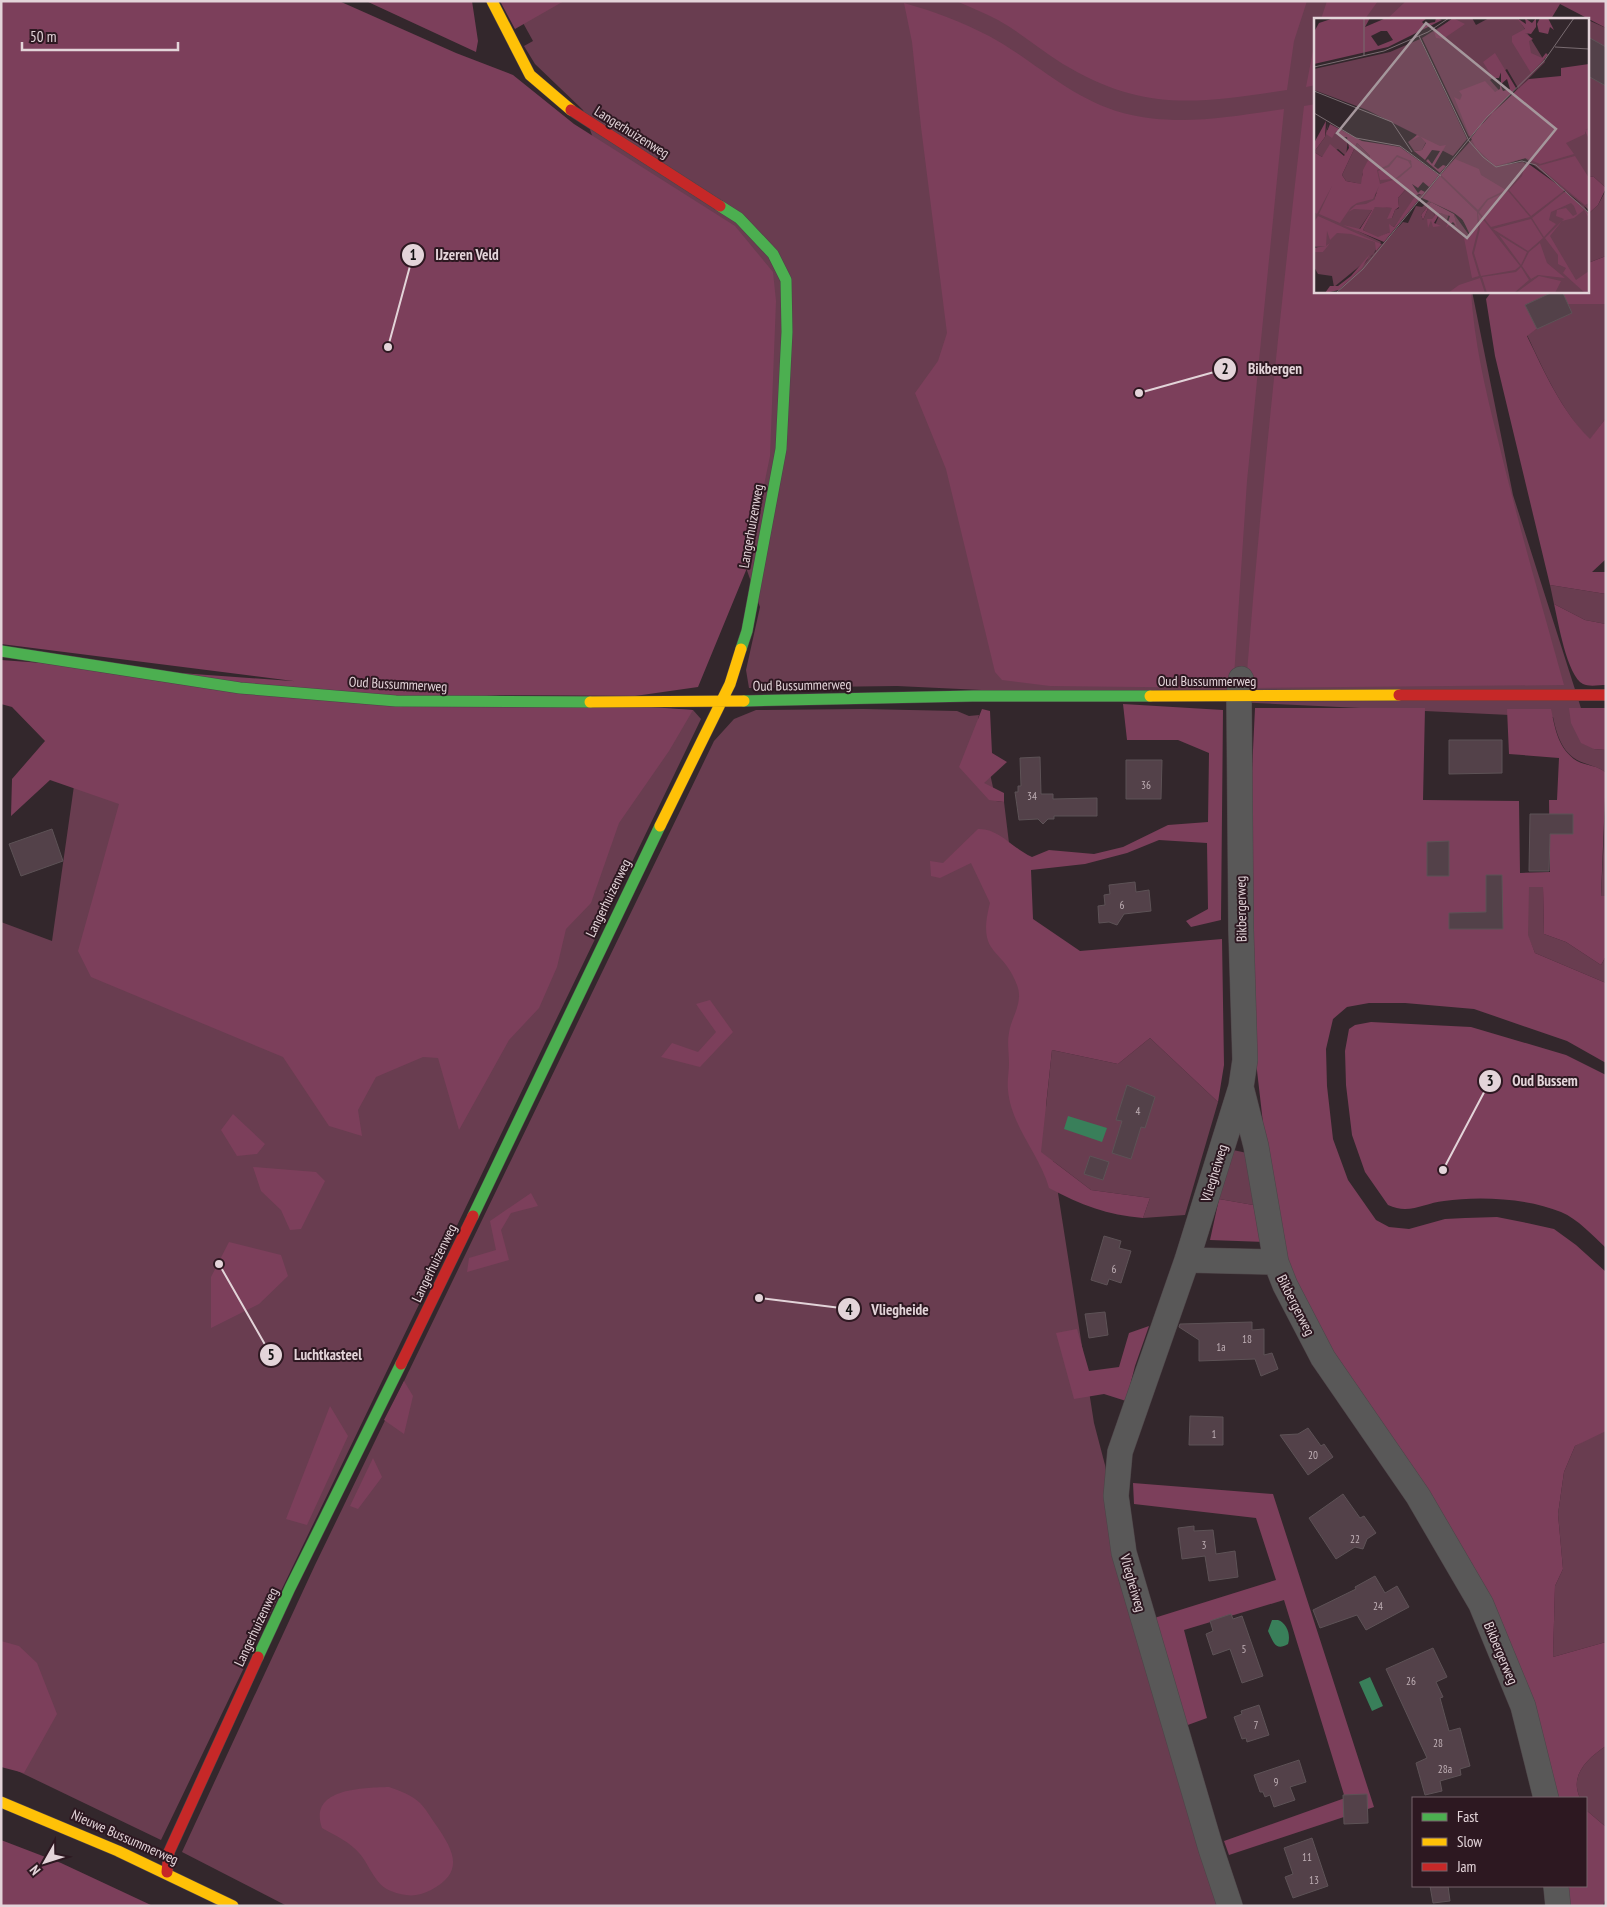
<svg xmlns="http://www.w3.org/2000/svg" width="1607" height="1907" viewBox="0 0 1607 1907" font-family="'PT Sans Narrow',sans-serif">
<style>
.green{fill:#693d50}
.forest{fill:#7c3f5b}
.water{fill:#397f5a}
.building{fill:#534149;stroke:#5d5256}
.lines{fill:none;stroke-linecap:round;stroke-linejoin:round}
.street-casing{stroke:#4e4448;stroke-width:26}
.fast-casing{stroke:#4e4448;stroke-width:12}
.slow-casing{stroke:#4e4448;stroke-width:12}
.jam-casing{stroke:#4e4448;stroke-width:12}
.street{stroke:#595858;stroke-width:25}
.fast{stroke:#4caf50;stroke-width:11}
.slow{stroke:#ffc107;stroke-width:11}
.jam{stroke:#c62828;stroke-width:11}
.labels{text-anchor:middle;stroke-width:4;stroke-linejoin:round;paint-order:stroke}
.number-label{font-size:11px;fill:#bfafb5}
.street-label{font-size:14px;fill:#e3d4d9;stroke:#2d1821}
.inset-road{fill:none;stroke:#796c71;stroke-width:1}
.view{fill:#a5979c;fill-opacity:0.15;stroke:#a5979c;stroke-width:2.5}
.inset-edge{fill:none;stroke:#e3d4d9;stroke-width:2.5}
.leader{fill:none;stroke:#e3d4d9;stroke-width:2}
.callout-dot{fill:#e3d4d9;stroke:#2d1821;stroke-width:2}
.mark-label{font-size:15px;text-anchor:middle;font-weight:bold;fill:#111}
.callout-label{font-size:15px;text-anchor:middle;font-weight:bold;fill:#e3d4d9;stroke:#2d1821;stroke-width:4;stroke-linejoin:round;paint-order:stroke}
</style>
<rect width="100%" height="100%" fill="#33272c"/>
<path class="green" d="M511,1h1024l-5,18h-214v272h156l41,204 81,254 12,1v23c-7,-6 -14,-7 -22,-10 -21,-7 -27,-27 -31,-46l-656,-31 -148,2 -3,-18 14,-63 -177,-497 -48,-46 -11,-18 9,-5z
M1588,20l18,8v160l-12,-11 -6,-1z
M1606,190v66l-18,7v-49l10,-9z
M1552,304h54v114l-16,22c-29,-30 -45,-67 -63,-105l11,-7 -1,-14z
M1550,585l56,9v30l-21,-4 -31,-16z
M89,680l604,30 8,9 -540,1121 -160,-77v-841l51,19z
M863,709l94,2 12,5 10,-1 -1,4 18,82 8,1 5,41 -4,-3 41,267 6,-57 66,14 32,-26 68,64 -33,113 -42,3 7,-20 -59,-8 -38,-29 41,262 11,42 7,41 110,400h-935l-105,-54 133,-287 399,-824 20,-22 22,-9z
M1606,796v100h-5z
M1506,886l37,1 1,47 22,8 35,23 5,-9v27l-71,-30z
M1233,1150l14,3 12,53 -40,-7z
M1601,1431h5v211l-53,15 2,-71 8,-17 -5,-55 6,-42 11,-26z
M1606,1746v81l-20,-17v-12h-6c-11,-23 8,-40 26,-52z"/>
<path class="forest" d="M1,1h338l117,52 57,22 61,49 161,102 38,46 3,29 -6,155 -23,112 -49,119 -63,9 -240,-2 -394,-50z
M366,1h106l6,40 -2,11z
M500,1h64l-49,28z
M956,1h351l-13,40 -7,49c-85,12 -139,23 -217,-22 -25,-14 -47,-34 -72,-48 -13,-7 -28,-13 -42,-19z
M1327,1h51l-13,18h-44z
M1406,1h200v27l-46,-24 -9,15h-164z
M904,3c29,8 58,19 85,33 46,25 82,63 134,77 54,14 107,4 161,-4l-37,372 -13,195 -4,12 -180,-2 -48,-6 -7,-8 -49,-203 -31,-76 23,-32 9,-28 -26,-206 -9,-85z
M1316,35v50l-10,2z
M1316,104v187h155c3,50 14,97 26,145 20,84 44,166 67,249l-314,3 -3,-16c15,-189 35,-377 57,-566z
M1588,176l6,1 12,11 -8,17 -10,9z
M1606,256v48h-54l-15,10 1,14 -11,8c18,37 34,74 63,103l16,-21v141l-14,13h14v22l-56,-9 -55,-229 -9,-57 6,-8h96v-28z
M1554,604l31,16 21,4v61c-7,0 -17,2 -23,-1 -16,-8 -25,-63 -29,-80z
M1,660l692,50 -24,41 -50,72 -28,80 -25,26 -9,38 -18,41 -30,32 -50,90 -21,-72 -15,-1 -47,20 -18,33 4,26 -33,-10 -46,-69 -192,-80 -13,-26 41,-147 -69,-24 -39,36 1,-37 33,-38 -33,-34 -11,-3z
M1123,704l100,6 -2,210 -30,7 -5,-6 22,-12 -1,-66 -48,-3 -32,13 -42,11 -54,6 2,49 47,32 142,-12 2,126 -6,37 -68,-64 -32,26 -66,-14 -11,102 50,38 59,8 -7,20c-36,-3 -62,-13 -94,-30 -9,-33 -38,-62 -41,-98 -1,-9 1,-18 1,-27 0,-10 -2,-21 0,-30 2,-16 15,-30 8,-48 -14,-39 -41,-28 -27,-82l-19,-40 -31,15 -9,-2 -1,-15 13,2 35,-34c21,-1 35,20 54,28l17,-7 45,4 29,-7 45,-22 40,-3 1,-69 -31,-13h-51z
M1255,708h170l-2,92 96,1 1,72 30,-1 -1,-72h8l2,-42 -50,-4 -2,-45h44c4,19 7,40 26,52 9,5 21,4 29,12l-5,123h5v60l-5,9 -35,-23 -22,-8 -1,-47h-14l-1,48 7,18 71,30v80l-39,-22 -93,-32 -69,-6h-36l-22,4 -14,12 -7,30 1,37 6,53 15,41 28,40 13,7 20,2 36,-10 20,-1 32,-1 30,6 27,6 22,16 30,27v159l-31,15 -11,26 -6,42 5,55 -8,17 -2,71 53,-15v104c-18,12 -37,29 -26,52h-27l-25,-94 -219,-387 -26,-64 -16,-95 -12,-105 -8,-177z
M1569,708h37v42l-12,-1 -13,-6 -10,-20z
M982,709l8,2 2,42 15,9 -23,21 20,10v9l-15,-2 -30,-33z
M710,1000l23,32 -33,35 -39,-10 11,-14 26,9 18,-20 -20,-28z
M1371,1022l100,5 95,28 40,20v173c-13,-12 -28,-29 -45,-36 -33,-14 -83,-16 -117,-11 -20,2 -35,14 -56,4l-23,-33 -13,-37 -6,-50 -1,-34 4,-22 6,-4z
M233,1114l32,30 -8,10 -20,2 -16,-26z
M253,1167l63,5 9,9 -24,48 -11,1 -9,-20 -20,-19z
M531,1193l7,13 -27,7 -10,17 8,30 -42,12 2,-14 27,-8 -6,-29z
M1219,1199l40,7 6,36 -55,-2z
M229,1242l52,13 7,21 -29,28 -48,24v-51z
M1149,1326l-14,40 -9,35 -22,-7 -30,5 -18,-66 21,-4 12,42 30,-4 10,-34z
M404,1381l9,15 -9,38 -20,-14z
M330,1406l18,30 -41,89 -21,-6z
M373,1458l9,19 -24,32 -8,-3z
M1133,1483l140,11 101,313 -145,48 -5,-14 121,-43 -61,-198 -100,30 23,88 -22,8 -34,-107 125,-39 -20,-62 -122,-14z
M1,1641l18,5 18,17 20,51 -33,59 -23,-6z
M389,1787c11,4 23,8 31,16 6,6 11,15 16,22 18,26 29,47 -5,65 -13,7 -25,7 -40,1 -16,-6 -21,-25 -31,-37 -10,-12 -24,-18 -38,-26 -14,-40 41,-40 67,-41z
M1586,1810l20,17v70l-3,9h-38l-1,-20h22z
M1,1840l60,23 92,43h-152z"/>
<path class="water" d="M1068,1116l39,12 -5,14 -38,-13z
M1272,1620h6c9,3 13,15 10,24 -13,8 -15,-3 -20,-13z
M1370,1677l13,29 -11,5 -13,-29z"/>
<path class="building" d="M1588,37l18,10v39l-18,-10z
M1555,291h7l10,22 -35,16 -12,-24z
M1449,740h53v33l-53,1z
M1040,757l1,37h12v5l44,-1v18h-43v3h-6l-5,5 -5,-5 -19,1 -4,-28h3v-6h3l-1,-28z
M1126,760h36l-1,39h-35z
M1530,814h43v20h-23l-1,37h-20z
M52,829l11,32 -42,15 -12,-32z
M1449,841v35h-22v-34z
M1486,875h16l1,54h-54v-16l37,-1z
M1135,882l1,10 13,-2 2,21 -27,3 -7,11 -8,-3 -10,1 -1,-17 7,-1 -1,-10 6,-1 -1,-9z
M1127,1085l28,12 -10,31 -4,-1 -10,32 -19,-6 10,-32 -6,-1z
M1090,1156l19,6 -6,18 -19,-6z
M1104,1236l17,5 -2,7 12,3 -10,32 -12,-4 -2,6 -16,-5z
M1105,1312l3,23 -19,3 -4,-24z
M1252,1322v8l12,-1v26l8,-2 6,16 -17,7 -6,-17 -56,2v-21l-20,-13 1,-3z
M1190,1416l33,1v28h-34z
M1308,1428l13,18 3,-2 9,13 -25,18 -28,-40 18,-1z
M1343,1494l17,24 4,-2 12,17 -9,6 -4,10 -8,-2 -19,12 -27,-41z
M1194,1526v5l19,-1 3,24 19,-3 3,26 -29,4 -4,-25 -23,3 -4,-31z
M1375,1576l10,17 12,-7 12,21 -43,23 -9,-15 -37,13 -7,-18 43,-21 -1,-2z
M1231,1614l2,5 9,-3 21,60 -21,7 -12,-34 -17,6 -7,-21 7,-3 -3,-10z
M1433,1648l14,29 -11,5 7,15 -3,1 9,33 11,-3 10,38 -10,3 1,6 -21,6 2,10 -17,4 -9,-32 11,-5 -41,-89z
M1259,1705l10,30 -22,7 -1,-4 -4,1 -8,-22 8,-3 -1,-3z
M1299,1760l7,22 -16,5 5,13 -21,7 -4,-12 -5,2 -2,-5h-3l-6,-17z
M1367,1794l1,29 -24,1 -1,-29z
M1312,1838l16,48 -35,12 -8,-21 8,-3 -9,-26z
M1430,1886h18l2,15 -17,2z"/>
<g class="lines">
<g class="street-casing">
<path id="street" d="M1241,679l-2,18 2,233 4,130 -4,27 15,59 20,116 9,23 38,73 95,138 63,108 42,102 23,92
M1187,1260l89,2
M1556,1886l2,20
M1230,1906l-19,-57 -87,-296 -8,-57 4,-44 67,-192 54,-173"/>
</g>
<g class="fast-casing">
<path id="fast" d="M720,206l19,12 34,36 13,26 1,52 -6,117 -34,182 -6,18
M1,651l239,37 156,13 194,1
M744,701l229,-5h177
M473,1216l187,-390
M258,1657l32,-69 111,-224"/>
</g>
<g class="slow-casing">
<path id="slow" d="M492,1l38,74 41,35
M1150,696l249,-1
M590,702l154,-1
M660,826l70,-142 11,-35
M1,1802l117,49 115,55"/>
</g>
<g class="jam-casing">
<path id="jam" d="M571,110l149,96
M1399,695h207
M401,1364l72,-148
M167,1872l2,-20 89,-195"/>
</g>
<use href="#street" class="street"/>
<use href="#fast" class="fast"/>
<use href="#slow" class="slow"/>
<use href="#jam" class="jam"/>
</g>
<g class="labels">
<g class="number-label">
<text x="1146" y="789">36</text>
<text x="1032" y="800">34</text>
<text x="1122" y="909">6</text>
<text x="1138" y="1115">4</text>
<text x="1114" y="1273">6</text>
<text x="1247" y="1343">18</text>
<text x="1221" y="1351">1a</text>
<text x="1214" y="1438">1</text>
<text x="1313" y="1459">20</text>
<text x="1355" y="1543">22</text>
<text x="1204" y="1549">3</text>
<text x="1378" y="1610">24</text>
<text x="1244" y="1653">5</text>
<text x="1411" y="1685">26</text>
<text x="1256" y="1729">7</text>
<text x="1438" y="1747">28</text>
<text x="1445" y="1773">28a</text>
<text x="1276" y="1786">9</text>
<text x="1307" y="1861">11</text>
<text x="1314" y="1884">13</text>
</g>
<g class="street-label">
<text transform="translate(632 132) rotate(32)" y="5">Langerhuizenweg</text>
<text transform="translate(751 526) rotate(-80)" y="5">Langerhuizenweg</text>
<text x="1207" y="686">Oud Bussummerweg</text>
<text transform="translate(398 684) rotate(3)" y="5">Oud Bussummerweg</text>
<text transform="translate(802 685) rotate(-1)" y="5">Oud Bussummerweg</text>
<text transform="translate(608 898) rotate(-64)" y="5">Langerhuizenweg</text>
<text transform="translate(1241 909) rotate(-91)" y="5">Bikbergerweg</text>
<text transform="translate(1214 1173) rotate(-73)" y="5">Vliegheiweg</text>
<text transform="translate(434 1263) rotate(-64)" y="5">Langerhuizenweg</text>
<text transform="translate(1296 1305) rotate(63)" y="5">Bikbergerweg</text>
<text transform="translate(1133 1583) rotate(74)" y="5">Vliegheiweg</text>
<text transform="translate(256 1627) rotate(-65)" y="5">Langerhuizenweg</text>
<text transform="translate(1501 1653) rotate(67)" y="5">Bikbergerweg</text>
<text transform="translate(125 1837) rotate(24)" y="5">Nieuwe Bussummerweg</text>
</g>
</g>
<g transform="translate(1314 18)">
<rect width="275" height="275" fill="#33272c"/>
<path d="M140,0h18l4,7 13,-7h29l27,44 -26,26 10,-9 5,4 55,-13v140l-64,-52 -21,7 19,-3 61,44 5,8v79h-252l66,-71 5,1 8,-17 6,1 7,-6 -12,-5 -23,31 -4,-2v7l-12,6 -15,-8 12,-24 17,2v10l3,-8 4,-2 -1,-10 9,-10 8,8 7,-1 96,-107 -11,-19 -17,11 15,17 -36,40 -47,-99zM117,184l29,14 14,22h-10l5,-3 -15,-21 2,11 -10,-2 3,-9 -9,-1 -5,12 -3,-5 3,-5 -6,-9 -6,14 -2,-5zM106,21l47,100 -14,17 -27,-14 -4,8 -8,1 -6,-9 9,-7 -50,-25 -53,-20v-21l76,-17zM14,105l-1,7 9,1 5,7 7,1 -2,17 -8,-7 -16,8 -8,-5 11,-15zM43,125l13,13 -8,19 1,7 35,-33 17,16 -14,19 5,-3 7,2 -11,2 -5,8 -10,-4 2,-3 -13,7 -4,17 -14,21 23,11 -9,14 -38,31 -2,-11 -14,-2 -4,-7v-15l10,-1 -10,-5v-69l47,7 -15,-3 -4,-6z" fill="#693d50" fill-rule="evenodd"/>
<path d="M20,0h36l-5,9 21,-9h41l-5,4 2,2 11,-2 1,-4 6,2 -54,27 -74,17v-32l5,-9zM67,13h6l6,9 -15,6 -7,-10zM139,0l12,6 -22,15 -7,-1 -2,-6zM203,0l9,6 -1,-6 7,5 4,-5v9l-5,7 -6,-1 8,6 -4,2 2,12 11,5 4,-5 2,2 -17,18 -19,-31v-6l13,-7zM226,0h8l6,12 -4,-3 -2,7 -9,-2 -2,-8zM181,35l21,35 -46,49 -16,-40 6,3 2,-5 -3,-4 26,-10 10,11 5,-3v-5l3,7 7,-2 -3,-10 -6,5v-12l-2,6h-6l-10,-16zM275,46v64l-4,2 4,-1v10l-4,-8v3l-19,9 8,11 -34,10 -14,-6 -31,8 -19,-18 -5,-10 14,-18 44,-41 32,-3v-8zM12,103l-1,16 -11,15 8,5 8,-13 14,12 5,-8 -2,-11 -6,1 -5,-7 -4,7 -6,-4 4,-10 32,17 38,6 39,28 -10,12 -6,-5 -5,6 -6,-4 6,9 3,-3 4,2 -3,3 -3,-1 -4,2 -9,-7 -8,9 1,9 -4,3 -3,8 -5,1 5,-11 -17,-1 -12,23 15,7 12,-5 -1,-8 5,3 20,-29 7,-1 -37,45 -41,-17 17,4 12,-19 -18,-1 -6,3 8,-7 10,-1 8,-4 5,-14 -6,13 -16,4 -6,4 -11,16 -21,-9 13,-28 -15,28 -3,-2v-69zM43,125l13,13 -7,14 -2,14 -15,-3 -4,-6zM83,137l14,6 1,6 -13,11 -19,6 -3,-14 11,-5zM103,117l23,11 6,-1 -12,21 4,3 5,-4 3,1 -6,7 -14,-12 2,-2 4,5 8,-13 -8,-1 -7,10 -11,-9 8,-1 4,-7 -6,-7 -9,5zM261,138l14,22v25l-4,2 -47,-39zM83,139l11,4 3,5 -16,13 -15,1 -2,-9 11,-4zM141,141l24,10 2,6 25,15 -19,9 -9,11 -37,-35zM212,144l39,28 -34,26 -22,-26 13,-14zM126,158l37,36 1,17 -6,24 7,23 -7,2 -8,-40 6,-3 -7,-15 -10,-8 -30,-14zM194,173l22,26 -39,10 -12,-15 9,-12zM252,173l23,24v3l-5,-8 -10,8 -12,3 -12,15 26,44 13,-9v22h-4l-22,-20 3,-5 -8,-4v-9l-13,-17 19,-19 -8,-3 1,-6 9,-2 7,8 4,-2 -3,-8 -3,-3 -20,9 -2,8 7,4 -12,13 -12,-19zM117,184l23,12 3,13 -4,-5 -7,6 4,-12 -10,-3 -6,10 7,3 -8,1 -2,-7 -3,8 -1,-9h5l3,-4 -2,-4 -4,-5 -6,14 -2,-5zM164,195l42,53 -5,4 -34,6 -7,-23 6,-24zM4,198l58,26 6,2 -6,7 -1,-9 -24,-8 -14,-1 -7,7 -3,-9 -1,15 4,-3 -7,9h-9v-4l12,-2h-12v-24zM217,201l12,19 -15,13 -35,-22zM185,217l28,17 -6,13zM226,225l7,20 18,15 -27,-3 -7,4 -9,-13 7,-14zM56,236l-8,14 -23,22 -14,3 5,-7h8l13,-10zM207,249l8,13 -15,13h-27l-5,-16 34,-5zM225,258l22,5 -6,12h-39zM166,260l5,15h-37l11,-8z" fill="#7c3f5b" fill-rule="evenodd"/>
<path class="inset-road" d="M50,0v38M105,18l50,105 14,16 13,10 26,-6 14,4 53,48M241,29l34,2M0,49l70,-16 44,-19 21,-14M0,73l78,31 20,30M0,95l42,25 44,8 41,30M22,275l27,-24 124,-152 57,-56 30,-43"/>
<path class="view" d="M112,5l130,106 -89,109 -130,-105z"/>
<rect width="275" height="275" class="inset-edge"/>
</g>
<path class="leader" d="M388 347L413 255M1139 393L1225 369M1443 1170L1490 1081M759 1298L849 1309M219 1264L271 1355"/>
<g class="callout-dot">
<circle cx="388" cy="347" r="5"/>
<circle cx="1139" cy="393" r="5"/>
<circle cx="1443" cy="1170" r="5"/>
<circle cx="759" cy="1298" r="5"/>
<circle cx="219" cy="1264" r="5"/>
<circle cx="413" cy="255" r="12"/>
<circle cx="1225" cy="369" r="12"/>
<circle cx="1490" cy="1081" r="12"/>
<circle cx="849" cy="1309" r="12"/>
<circle cx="271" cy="1355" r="12"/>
</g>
<g class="mark-label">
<text x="413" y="260">1</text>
<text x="1225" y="374">2</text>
<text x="1490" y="1086">3</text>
<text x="849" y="1315">4</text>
<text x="271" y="1360">5</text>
</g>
<g class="callout-label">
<text x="467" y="260">IJzeren Veld</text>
<text x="1275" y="374">Bikbergen</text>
<text x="1545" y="1086">Oud Bussem</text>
<text x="900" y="1315">Vliegheide</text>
<text x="328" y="1360">Luchtkasteel</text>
</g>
<rect width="1607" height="1907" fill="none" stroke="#e3d4d9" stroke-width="5"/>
<rect x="1412" y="1797" width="175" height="90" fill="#2d1821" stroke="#76636b"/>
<rect x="1422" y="1813" width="25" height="8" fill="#4caf50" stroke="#76636b"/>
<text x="1457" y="1822" font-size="15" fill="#e3d4d9">Fast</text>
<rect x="1422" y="1838" width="25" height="8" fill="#ffc107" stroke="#76636b"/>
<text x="1457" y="1847" font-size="15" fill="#e3d4d9">Slow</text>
<rect x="1422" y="1863" width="25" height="8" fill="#c62828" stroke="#76636b"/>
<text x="1457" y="1872" font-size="15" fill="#e3d4d9">Jam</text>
<g transform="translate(45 1862) rotate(231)" stroke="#2d1821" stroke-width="4" paint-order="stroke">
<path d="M0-4L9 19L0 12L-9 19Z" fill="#e3d4d9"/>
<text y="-8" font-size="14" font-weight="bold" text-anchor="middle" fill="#e3d4d9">N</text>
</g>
<path d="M22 42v8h156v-8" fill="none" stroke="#e3d4d9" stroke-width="2.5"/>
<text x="30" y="42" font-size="15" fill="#e3d4d9" stroke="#2d1821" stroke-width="4" paint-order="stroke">50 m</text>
</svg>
